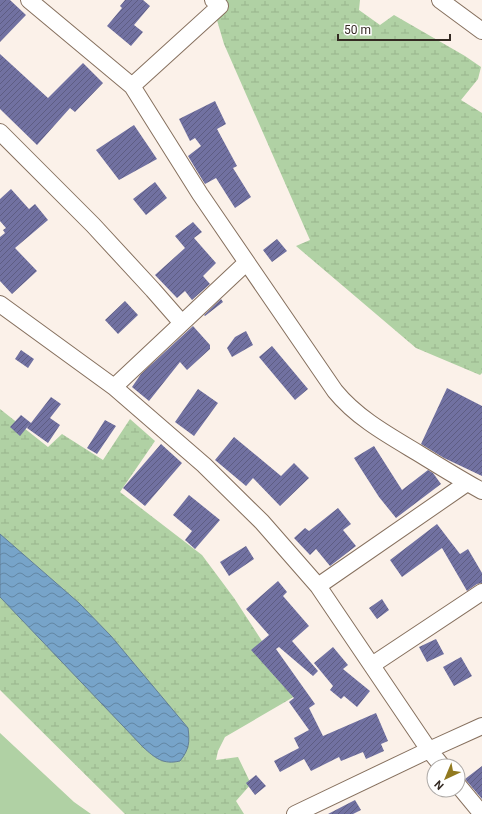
<svg xmlns="http://www.w3.org/2000/svg" width="482" height="814" viewBox="0 0 482 814" font-family="Roboto,sans-serif">
<style>
.green{fill:#b0d1a4}
.wetland{fill:url(#wetland-marsh)}
.water{fill:url(#water-waves);stroke:#637f97}
.building{fill:url(#building-hatch)}
.lines{fill:none;stroke-linecap:round;stroke-linejoin:round}
.minor-casing{stroke:#86705e;stroke-width:18}
.minor{stroke:#fff;stroke-width:16}
</style>
<defs>
<pattern id="wetland-marsh" width="20" height="14" patternUnits="userSpaceOnUse"><rect width="20" height="14" fill="#b0d1a4"/><path d="M1 5h8M5 5V1M11 12h8M15 12V8" fill="none" stroke="#98b48d"/></pattern>
<pattern id="water-waves" width="16" height="10" patternUnits="userSpaceOnUse"><rect width="16" height="10" fill="#77a4c9"/><path d="M0 5q4-4 8 0t8 0" fill="none" stroke="#6286a3"/></pattern>
<pattern id="building-hatch" width="6" height="6" patternUnits="userSpaceOnUse"><rect width="6" height="6" fill="#7171a1"/><path d="M-1 1l2-2M0 6l6-6M5 7l2-2" fill="none" stroke="#5e5d83"/></pattern>
</defs>
<rect width="100%" height="100%" fill="#fbf1e9"/>
<path class="green" d="M0,733l74,69 17,12h-91z"/>
<path class="wetland" d="M211,0h149l-1,10 21,15 14,-10 71,41 16,11 -3,12 -17,21 21,13v260l-2,2 -64,-27 -120,-102 14,-6 -86,-196z
M0,409l48,38 14,-13 41,26 27,-41 25,22 -35,51 82,63 32,43 63,97 -72,42 -7,14 -2,9 22,-3 13,27 -15,17 8,13h-119l-125,-124z"/>
<path class="water" d="M0,534l79,69 32,33 77,92c2,14 1,22 -8,33 -17,4 -25,-3 -37,-14l-143,-150z"/>
<path class="building" d="M0,0h10l16,15 -26,27z
M125,0h18l7,6 -16,19 9,7 -12,14 -24,-20 15,-18 -2,-2z
M0,54l48,44 35,-35 20,20 -28,29 -5,-4 -33,37 -37,-36z
M215,101l11,23 -9,5 20,37 -4,2 18,29 -16,11 -19,-30 -11,6 -8,-13 -9,-15 13,-10 -6,-8 -5,3 -11,-22z
M134,125l23,34 -38,21 -23,-30z
M155,182l12,16 -21,17 -13,-16z
M11,189l18,20 6,-5 13,16 -33,28 22,23 -25,23 -12,-13v-44l5,-4 -2,-3 3,-2 -6,-7v-22z
M193,222l9,10 -8,6 22,25 -13,13 7,8 -18,16 -7,-9 -8,7 -22,-23 30,-27 -10,-12z
M277,239l10,12 -15,11 -9,-12z
M221,299l2,3 -18,14 -1,-1z
M125,301l13,14 -20,19 -13,-14z
M193,326l17,19v4l-23,21 -7,-8 -31,39 -17,-14 9,-13z
M246,331l7,14 -21,12 -5,-9 8,-11z
M272,346l36,43 -13,11 -36,-43z
M21,350l13,9 -6,9 -13,-9z
M447,388l35,18v70l-38,-18 -23,-14z
M198,389l20,14 -24,33 -19,-14z
M51,397l10,7 -11,14 10,7 -12,18 -21,-15 2,-3 -9,11 -10,-9 11,-12 10,8z
M105,420l11,6 -19,28 -10,-6z
M234,437l47,39 13,-13 15,15 -29,28 -27,-28 -7,8 -31,-26z
M161,444l21,19 -37,43 -22,-18z
M374,446l28,44 26,-20 5,3 8,11 -45,34 -17,-21 -25,-39z
M189,495l31,25 -25,29 -10,-9 7,-9 -19,-16z
M338,508l13,16 -8,6 13,16 -26,20 -14,-17 -6,6 -16,-17 11,-10 4,3z
M437,524l23,30 8,-5 14,24v10l-5,1 -10,7 -25,-43 -40,29 -12,-17z
M246,546l8,13 -25,17 -9,-14z
M278,581l9,11 -4,4 26,30 -17,15 26,30 -5,5 -34,-29 -3,2 39,55 -6,4 14,28 53,-23 12,28 -7,3 3,7 -18,8 -3,-7 -22,9 -2,-4 -28,14 -7,-12 -24,13 -6,-11 25,-13 -5,-10 15,-8 -20,-28 5,-4 -43,-48 18,-15 -23,-26z
M382,599l7,11 -12,9 -8,-11z
M436,639l8,15 -17,8 -8,-15z
M333,647l15,18 -5,4 27,22 -13,16 -13,-11 -3,3 -11,-9 3,-4 -19,-23z
M461,657l11,19 -18,10 -11,-19z
M482,766v33l-17,-20z
M256,775l10,11 -11,9 -9,-12z
M355,800l6,10 -8,4h-25z"/>
<g class="lines">
<g class="minor-casing">
<path id="minor" d="M29,0l103,86 68,108 135,197c22,27 53,44 83,62 21,13 42,26 64,38
M440,0l42,31
M132,86l88,-80 -7,-6
M0,132l93,93 60,65 28,32
M0,304l114,83 90,78 58,57 56,64 111,164 13,16
M114,387l132,-124
M318,586l149,-103
M372,665l110,-73
M458,785l24,29
M295,814l134,-64 53,-24"/>
</g>
<use href="#minor" class="minor"/>
</g>
<g transform="translate(446 778) rotate(224)"><circle r="19" fill="#ffffff" stroke="#aeaaa7"/>
<path d="M0-3L7 15L0 10L-7 15Z" fill="#91791f"/>
<text y="-6" font-size="11" font-weight="bold" text-anchor="middle" fill="#342a23">N</text>
</g>
<path d="M338 34v6h112v-6" fill="none" stroke="#342a23" stroke-width="2"/>
<text x="344" y="34" font-size="12" fill="#342a23" stroke="#ffffff" stroke-width="3" paint-order="stroke">50 m</text>
</svg>
